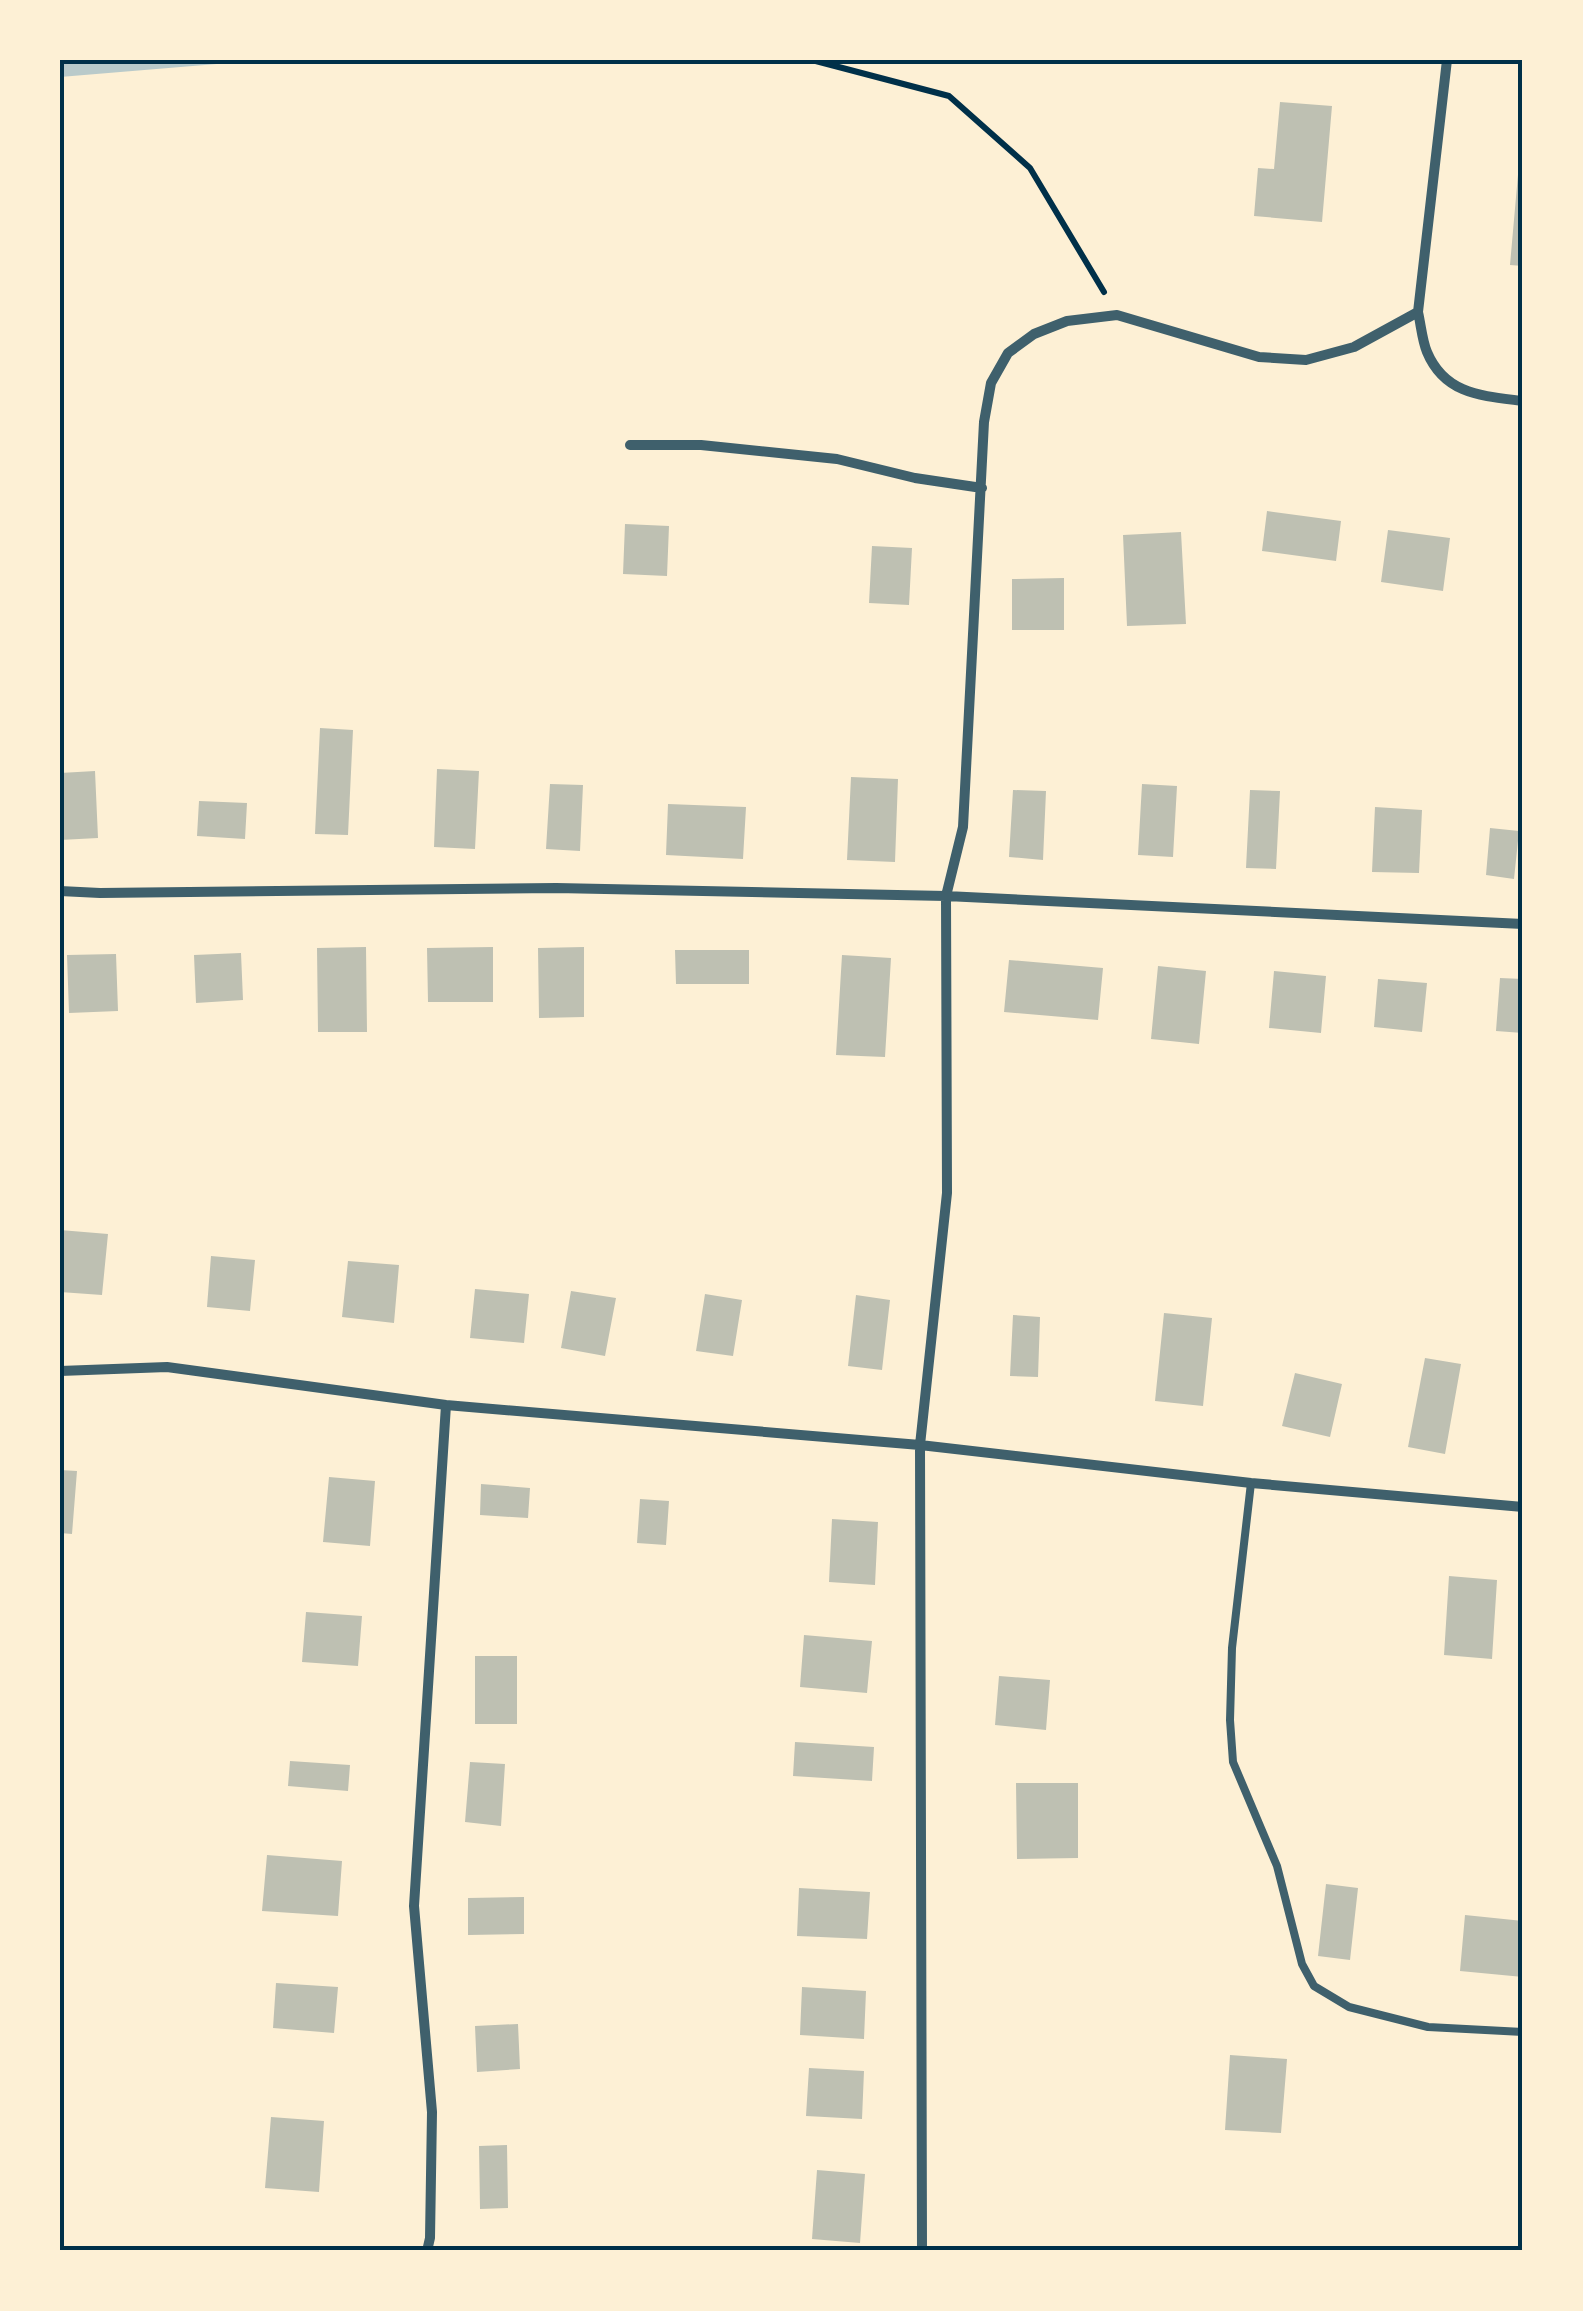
<svg xmlns="http://www.w3.org/2000/svg" width="1583" height="2311" viewBox="0 0 1583 2311" font-family="'Sofia Sans Condensed',sans-serif">
<style>
.green{fill:#b9caca}
.building{fill:#bec0b2}
.lines{fill:none;stroke-linecap:round;stroke-linejoin:round}
.path{stroke:#003049;stroke-width:6}
.service{stroke:#3f606c;stroke-width:8}
.minor{stroke:#3f606c;stroke-width:10}
.neatline{fill:none;stroke:#003049;stroke-width:4}
</style>
<rect width="100%" height="100%" fill="#fdf0d5"/>
<path class="green" d="M60,60h204l-204,17z"/>
<path class="building" d="M1280,102l52,4 -10,116 -68,-6 4,-48 16,1z
M1520,152h3v114l-13,-1z
M1267,511l74,10 -5,40 -74,-10z
M625,524l44,2 -2,50 -44,-2z
M1388,530l62,8 -7,53 -62,-9z
M1181,532l5,92 -59,2 -4,-91z
M872,546l40,2 -3,57 -40,-2z
M1064,578v52h-52v-51z
M320,728l33,2 -5,105 -33,-1z
M437,769l42,2 -4,78 -41,-2z
M95,771l3,67 -38,2v-67z
M851,777l47,2 -3,83 -48,-2z
M550,784l33,1 -3,66 -34,-2z
M1142,784l35,2 -4,71 -35,-2z
M1013,790l33,1 -3,69 -34,-3z
M1250,790l30,1 -4,78 -30,-1z
M199,801l48,2 -2,36 -48,-3z
M668,804l78,3 -3,52 -77,-4z
M1375,807l47,3 -3,63 -47,-1z
M1490,828l29,3 -5,48 -28,-4z
M366,947l1,85h-49l-1,-84z
M493,947v55h-65l-1,-54z
M584,947v70l-45,1 -1,-70z
M675,950h74v34h-73z
M241,953l2,47 -47,3 -2,-48z
M116,954l2,57 -49,2 -2,-58z
M842,955l49,3 -6,99 -49,-2z
M1009,960l94,8 -5,52 -94,-8z
M1158,966l48,5 -7,73 -48,-5z
M1274,971l52,5 -5,57 -52,-5z
M1500,978l23,1v54l-27,-2z
M1378,979l49,4 -5,49 -48,-5z
M60,1230l48,4 -6,61 -42,-3z
M211,1256l44,4 -5,51 -43,-4z
M348,1261l51,4 -5,58 -52,-6z
M475,1289l54,5 -5,49 -54,-5z
M571,1291l45,7 -11,58 -44,-8z
M705,1294l37,6 -9,56 -37,-5z
M856,1295l34,5 -8,70 -34,-4z
M1164,1313l48,5 -9,88 -48,-5z
M1013,1315l27,2 -2,60 -28,-1z
M1425,1358l36,6 -16,90 -37,-7z
M1295,1373l47,11 -12,53 -48,-11z
M60,1470l17,1 -5,63 -12,-1z
M329,1477l46,4 -5,65 -47,-4z
M481,1484l49,4 -2,30 -48,-3z
M640,1499l29,2 -3,44 -29,-2z
M832,1519l46,3 -3,63 -46,-3z
M1449,1576l48,4 -5,79 -48,-4z
M306,1612l56,4 -4,50 -56,-4z
M804,1635l68,6 -5,52 -67,-6z
M475,1656h42v68h-42z
M999,1676l51,4 -4,50 -51,-5z
M795,1742l79,5 -2,34 -79,-5z
M290,1761l60,4 -2,26 -60,-5z
M470,1762l35,2 -4,62 -36,-4z
M1016,1783h62v75l-61,1z
M267,1855l75,6 -4,55 -76,-5z
M1326,1884l32,4 -8,72 -32,-4z
M799,1888l71,4 -3,47 -70,-3z
M524,1897v37l-56,1v-37z
M1465,1915l58,6v56l-63,-6z
M276,1983l62,4 -4,46 -61,-5z
M802,1987l64,4 -2,48 -64,-4z
M518,2024l2,45 -43,3 -2,-46z
M1230,2055l57,4 -6,74 -56,-3z
M809,2068l55,3 -2,48 -56,-3z
M271,2117l53,4 -5,71 -54,-4z
M507,2145l1,63 -28,1 -1,-63z
M817,2170l48,4 -5,69 -48,-4z"/>
<g class="lines">
<path class="path" d="M812,60l137,36 81,72 74,124"/>
<path class="service" d="M1251,1483l-19,165 -2,72 3,42 44,104 25,98 12,22 35,21 79,20 95,5"/>
<path class="minor" d="M1447,60l-29,252c3,13 4,28 9,40 18,43 56,44 96,49
M630,445h71l136,14 78,19 67,10
M60,891l40,2 456,-5 390,8 577,28
M60,1371l107,-4 279,38 474,40 331,38 272,24
M427,2251l3,-13 2,-126 -18,-206 32,-501
M922,2251l-2,-806 27,-252 -1,-297 17,-69 21,-405 7,-39 17,-30 26,-19 33,-13 50,-6 142,42 47,3 48,-13 64,-35"/>
</g>
<rect width="1583" height="2311" fill="none" stroke="#fdf0d5" stroke-width="125"/>
<rect x="62" y="62" width="1458" height="2186" class="neatline"/>
</svg>
